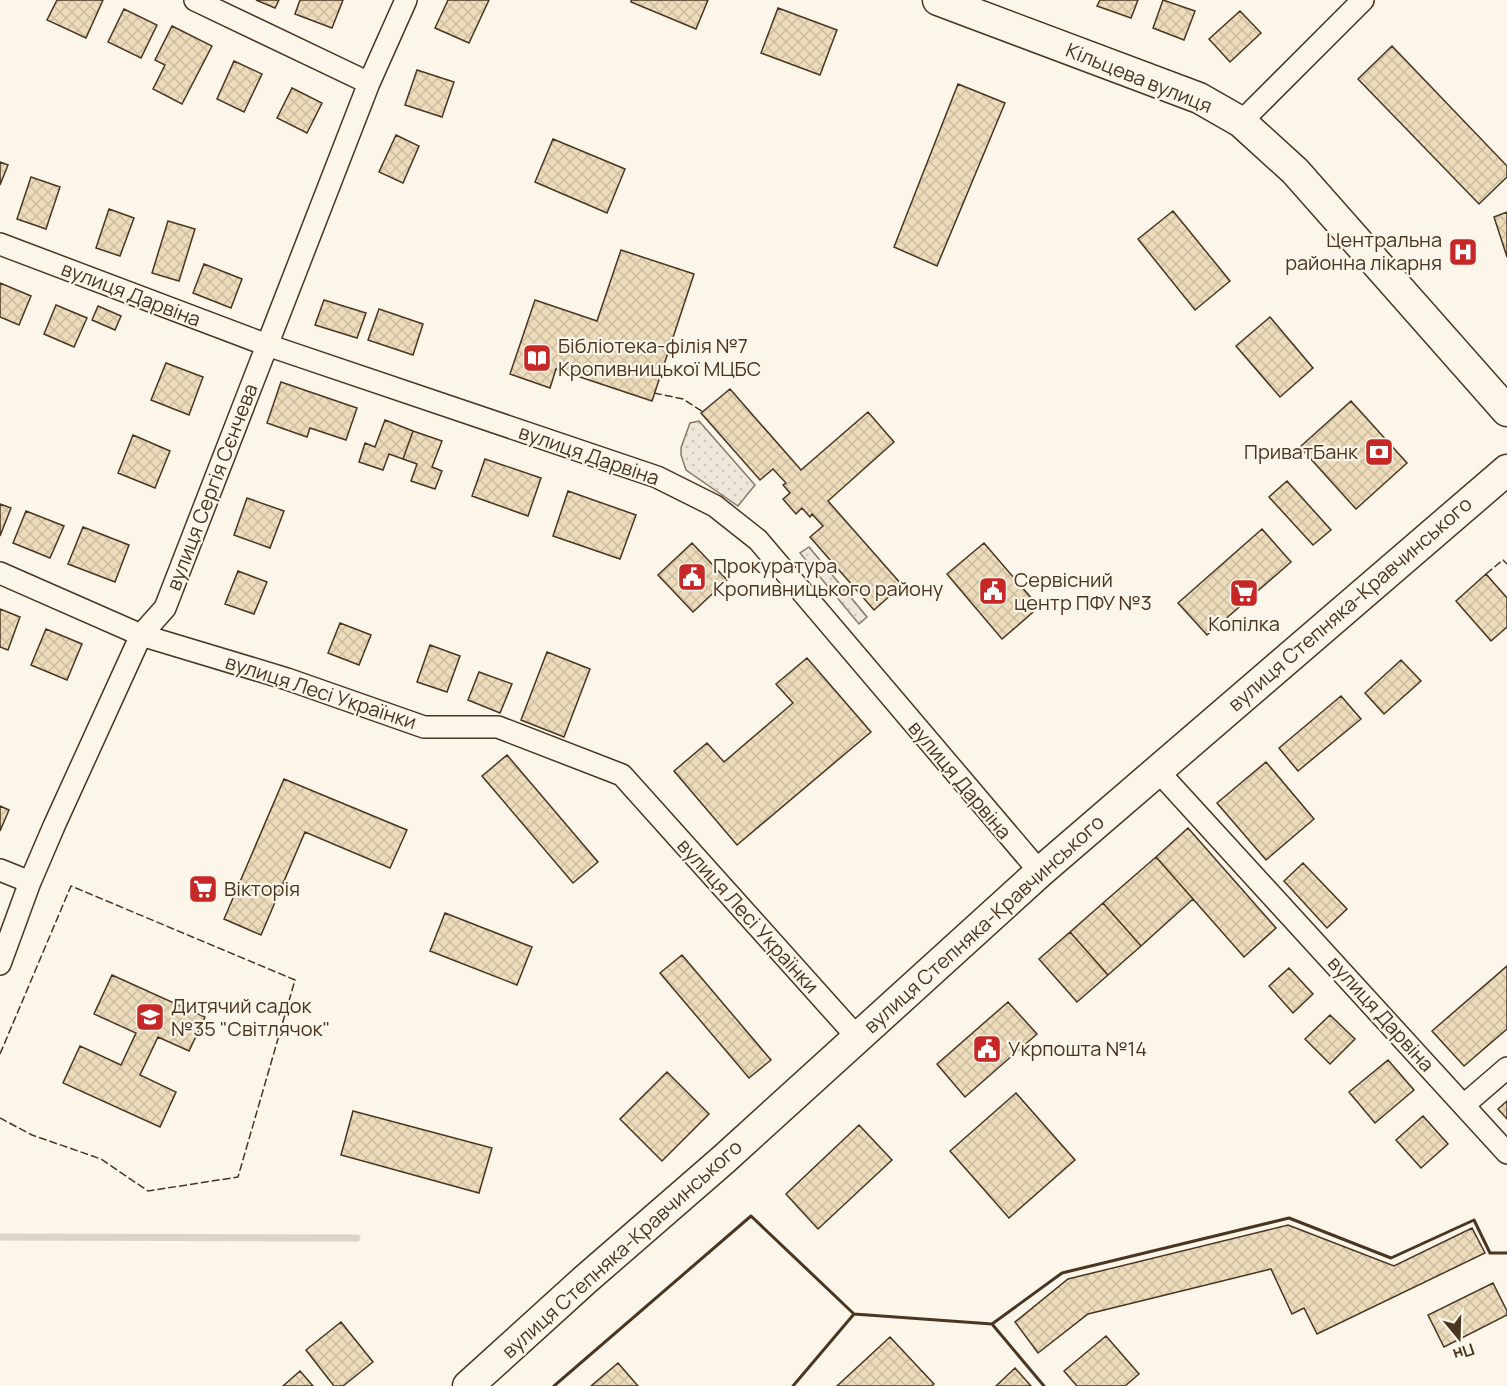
<svg xmlns="http://www.w3.org/2000/svg" width="1507" height="1386" viewBox="0 0 1507 1386" font-family="Manrope,sans-serif">
<style>
.grass{fill:url(#grass-dots);stroke:#887966;stroke-width:1.5}
.lines{fill:none;stroke-linecap:round;stroke-linejoin:round}
.stream{stroke:#dcd4c6;stroke-width:7}
.building{fill:url(#building-cross-hatch);stroke:#4a3520;stroke-width:1.5}
.street-casing{stroke:#4a3520;stroke-width:24}
.secondary-casing{stroke:#4a3520;stroke-width:33}
.street{stroke:#fbf6e9;stroke-width:21}
.secondary{stroke:#fbf6e9;stroke-width:30}
.fence{stroke:#4a3520;stroke-width:1.5;stroke-dasharray:8 3;stroke-linecap:butt}
.wall{stroke:#4a3520;stroke-width:3}
.labels{text-anchor:middle;stroke-width:4.5;stroke-linejoin:round;paint-order:stroke}
.street-label{font-size:20px;fill:#4a3520;stroke:#fbf6e9}
.poi-label{font-size:20px;fill:#4a3520;stroke:#fbf6e9;text-anchor:start}
</style>
<defs>
<pattern id="grass-dots" width="8" height="8" patternUnits="userSpaceOnUse" patternTransform="scale(1.5)"><rect width="8" height="8" fill="#ede6d9"/><path d="M2 2h.1M6 6h.1" fill="none" stroke="#cdc6ba" stroke-width="1.8" stroke-linecap="round"/></pattern>
<pattern id="building-cross-hatch" width="8" height="8" patternUnits="userSpaceOnUse" patternTransform="scale(1.5)"><rect width="8" height="8" fill="#ecdcbc"/><path d="M0 0l8 8M0 8l8-8" fill="none" stroke="#ccbda1"/></pattern>
</defs>
<rect width="100%" height="100%" fill="#fbf6e9"/>
<path class="grass" d="M699,421l56,64 -17,21 -52,-36 -5,-15v-7l9,-25z
M809,547l58,70 -8,7 -59,-71z"/>
<g class="lines">
<path class="stream" d="M0,1237l357,1"/>
</g>
<path class="building" d="M57,0h46l-17,38 -39,-18z
M256,0h23l-4,8z
M300,0h43l-11,28 -37,-14z
M448,0h41l-20,43 -34,-15z
M631,0h77l-12,29 -65,-27z
M1100,0h38l-7,18 -34,-12z
M1163,0l32,11 -11,29 -31,-12z
M778,8l59,22 -17,45 -59,-22z
M124,9l33,16 -16,33 -33,-16z
M1240,11l21,22 -31,29 -21,-23z
M172,26l40,20 -30,58 -29,-15 12,-24 -10,-5z
M1392,46l115,120v11l-28,27 -121,-125z
M234,61l28,13 -18,38 -27,-13z
M417,70l37,12 -12,35 -37,-12z
M958,84l47,19 -68,163 -43,-19z
M292,88l30,15 -15,30 -30,-15z
M396,135l23,11 -16,37 -24,-11z
M553,139l72,30 -18,44 -72,-31z
M0,162l8,3 -8,20z
M31,177l29,10 -14,42 -29,-10z
M109,209l25,9 -14,38 -24,-8z
M1173,211l57,70 -35,29 -57,-71z
M1507,212v45l-13,-40z
M168,221l27,8 -16,52 -27,-8z
M621,250l73,24 -42,127 -96,-32 -6,19 -40,-14 25,-74 62,21z
M204,264l38,15 -11,29 -38,-15z
M0,283l31,13 -12,29 -19,-8z
M324,300l42,13 -9,25 -42,-13z
M56,305l31,13 -13,29 -30,-13z
M98,306l23,10 -6,14 -23,-10z
M379,309l44,15 -10,31 -45,-15z
M1270,317l43,51 -33,29 -44,-51z
M166,363l37,14 -14,38 -38,-15z
M281,382l76,26 -11,32 -36,-12 -3,9 -40,-14z
M730,389l71,81 67,-58 26,30 -66,59 74,84 -28,25 -64,-73 13,-11 -11,-12 -2,3 -8,-9 -6,6 -13,-15 7,-6 -7,-8 3,-2 -13,-14 -13,11 -59,-67z
M1351,401l56,62 -51,46 -56,-62z
M385,420l28,11 -10,28 -14,-5 -6,16 -24,-8 6,-19 10,4z
M413,431l29,10 -10,26 10,4 -7,18 -24,-8 6,-17 -14,-5z
M133,435l37,16 -15,37 -37,-15z
M485,459l56,19 -13,38 -56,-20z
M1287,481l44,49 -18,15 -44,-48z
M568,491l68,24 -16,44 -67,-23z
M247,498l37,13 -14,37 -36,-13z
M0,504l11,4 -11,28z
M26,511l38,15 -14,32 -37,-15z
M83,527l46,18 -14,37 -47,-18z
M1262,529l29,33 -84,73 -29,-32z
M692,543l35,37 -34,32 -35,-37z
M984,543l55,64 -37,32 -55,-65z
M238,571l29,11 -13,32 -29,-10z
M1486,574l21,24v29l-16,14 -35,-40z
M0,609l20,8 -12,33 -8,-3z
M340,623l31,12 -12,30 -31,-12z
M46,629l36,15 -15,36 -36,-15z
M430,645l30,11 -13,36 -30,-10z
M547,652l43,17 -26,68 -43,-17z
M807,658l64,74 -134,113 -63,-74 33,-28 17,19 69,-59 -17,-19z
M1401,660l20,21 -37,33 -19,-21z
M479,672l33,12 -12,29 -32,-13z
M1341,696l20,23 -63,52 -19,-23z
M507,755l91,107 -25,21 -91,-107z
M1266,762l48,57 -48,41 -49,-57z
M284,779l123,51 -17,38 -85,-36 -44,103 -37,-16z
M0,806l9,4 -9,21z
M1188,828l88,100 -32,29 -88,-100z
M1156,857l37,42 -52,47 -38,-43z
M1303,863l44,46 -20,19 -43,-47z
M1103,903l38,43 -33,29 -38,-43z
M445,913l87,34 -15,38 -87,-34z
M1070,932l38,43 -31,27 -38,-43z
M682,955l89,105 -22,18 -89,-105z
M1507,966v63l-43,37 -32,-35z
M1289,968l24,26 -20,19 -24,-27z
M112,975l93,42 -16,34 -31,-14 -18,38 36,17 -16,35 -97,-44 17,-37 41,19 15,-32 -42,-19z
M1008,1002l29,32 -72,63 -28,-33z
M1330,1015l25,24 -25,25 -25,-25z
M1388,1060l26,30 -39,33 -26,-31z
M667,1072l42,42 -47,47 -42,-42z
M1016,1093l59,67 -66,58 -59,-67z
M1507,1101v18l-9,-10z
M353,1111l139,37 -13,45 -138,-38z
M1423,1116l25,28 -27,24 -25,-28z
M859,1125l33,35 -74,69 -32,-35z
M1288,1225l106,41 78,-38 13,25 -168,81 -13,-26 -12,6 -21,-45 -183,45 -50,39 -23,-31 53,-43z
M1493,1283l14,28v4l-63,32 -16,-32z
M341,1322l32,40 -30,24h-9l-28,-36z
M1106,1336l33,38 -14,12h-48l-13,-15z
M890,1337l44,47 -2,2h-95z
M618,1363l20,23h-47z
M1015,1368l16,18h-35z
M300,1371l13,15h-30z"/>
<g class="lines">
<g class="street-casing">
<path id="street" d="M195,0l174,83
M1241,122l122,-122
M0,244l267,101 390,132 58,29 43,34 282,332
M0,573l141,62 146,44 137,48h74l124,48 235,262
M1157,770l350,383
M0,870l30,12
M0,964l30,-82 24,-56 87,-191 24,-27 204,-525 37,-83
M1464,1105l43,-37"/>
</g>
<g class="secondary-casing">
<path id="secondary" d="M938,0l261,98 42,24 54,49 212,240
M468,1386l118,-107 137,-119 317,-288 467,-402"/>
</g>
<use href="#street" class="street"/>
<use href="#secondary" class="secondary"/>
<path class="fence" d="M654,393l29,6 20,13
M1486,574l17,-14 4,4
M0,1054l71,-168 224,94 -57,197 -90,14 -47,-32 -69,-24 -32,-17"/>
<path class="wall" d="M992,1324l52,62
M554,1386l197,-170 103,98 138,10 70,-51 227,-55 102,40 83,-38 16,33h17
M793,1386l61,-72"/>
</g>
<defs>
<g id="hospital-square" transform="scale(1.5)"><rect x="-9" y="-9" width="18" height="18" rx="4" fill="#c62828" stroke="#fbf6e9"/><path d="M-5-5h3v3.5h4V-5h3V5h-3V1.5h-4V5h-3Z" fill="#fff"/></g>
<g id="library-square" transform="scale(1.5)"><rect x="-9" y="-9" width="18" height="18" rx="4" fill="#c62828" stroke="#fbf6e9"/><path d="M-6-4Q-3-5.5-.7-3.5V5Q-3 3-6 4ZM6-4Q3-5.5 .7-3.5V5Q3 3 6 4Z" fill="#fff"/></g>
<g id="bank-square" transform="scale(1.5)"><rect x="-9" y="-9" width="18" height="18" rx="4" fill="#c62828" stroke="#fbf6e9"/><path d="M-6-4H6V4H-6ZM0-2.3a2.3 2.3 0 1 0 0 4.6a2.3 2.3 0 1 0 0-4.6Z" fill="#fff"/></g>
<g id="civic-square" transform="scale(1.5)"><rect x="-9" y="-9" width="18" height="18" rx="4" fill="#c62828" stroke="#fbf6e9"/><path d="M-.6-6.5H3V-4.5H.6V-3L4-1V1h2V6H-6V1h2V-1L-.6-3ZM-1.2 2.5V6h2.4V2.5Z" fill="#fff"/></g>
<g id="supermarket-square" transform="scale(1.5)"><rect x="-9" y="-9" width="18" height="18" rx="4" fill="#c62828" stroke="#fbf6e9"/><path d="M-6-5.5h2.5l.6 2H6L4.5 2H-2.5L-4.4-4H-6ZM-1.5 3.2a1.3 1.3 0 1 0 .1 0ZM3 3.2a1.3 1.3 0 1 0 .1 0Z" fill="#fff"/></g>
<g id="school-square" transform="scale(1.5)"><rect x="-9" y="-9" width="18" height="18" rx="4" fill="#c62828" stroke="#fbf6e9"/><path d="M0-5L7-2L0 1L-7-2ZM-4 1L0 2.5L4 1V4Q0 6-4 4Z" fill="#fff"/></g>
</defs>
<g fill-rule="evenodd">
<use href="#hospital-square" x="1463" y="252"/>
<use href="#library-square" x="537" y="358"/>
<use href="#bank-square" x="1379" y="452"/>
<use href="#civic-square" x="692" y="577"/>
<use href="#civic-square" x="993" y="591"/>
<use href="#supermarket-square" x="1244" y="593"/>
<use href="#supermarket-square" x="203" y="889"/>
<use href="#school-square" x="150" y="1017"/>
<use href="#civic-square" x="987" y="1049"/>
</g>
<g class="labels">
<g class="street-label">
<text transform="translate(1139 78) rotate(22)" y="7">Кільцева вулиця</text>
<text transform="translate(131 294) rotate(21)" y="7">вулиця Дарвіна</text>
<text transform="translate(589 455) rotate(19)" y="7">вулиця Дарвіна</text>
<text transform="translate(212 487) rotate(-69)" y="7">вулиця Сергія Сєнчева</text>
<text transform="translate(1350 604) rotate(-41)" y="7">вулиця Степняка-Кравчинського</text>
<text transform="translate(321 692) rotate(18)" y="7">вулиця Лесі Українки</text>
<text transform="translate(960 780) rotate(50)" y="7">вулиця Дарвіна</text>
<text transform="translate(748 916) rotate(48)" y="7">вулиця Лесі Українки</text>
<text transform="translate(984 924) rotate(-42)" y="7">вулиця Степняка-Кравчинського</text>
<text transform="translate(1381 1014) rotate(48)" y="7">вулиця Дарвіна</text>
<text transform="translate(622 1249) rotate(-42)" y="7">вулиця Степняка-Кравчинського</text>
</g>
<g class="poi-label">
<text x="1442" y="247" text-anchor="end">Центральна<tspan x="1442" dy="23">районна лікарня</tspan></text>
<text x="558" y="353">Бібліотека-філія №7<tspan x="558" dy="23">Кропивницької МЦБС</tspan></text>
<text x="1358" y="459" text-anchor="end">ПриватБанк</text>
<text x="713" y="573">Прокуратура<tspan x="713" dy="23">Кропивницького району</tspan></text>
<text x="1014" y="587">Сервісний<tspan x="1014" dy="23">центр ПФУ №3</tspan></text>
<text x="1244" y="631" text-anchor="middle">Копілка</text>
<text x="224" y="896">Вікторія</text>
<text x="171" y="1013">Дитячий садок<tspan x="171" dy="23">№35 "Світлячок"</tspan></text>
<text x="1008" y="1056">Укрпошта №14</text>
</g>
</g>
<g transform="translate(1459 1338) rotate(161)" stroke="#fbf6e9" stroke-width="4.5" paint-order="stroke">
<path d="M0-4.5L10 22L0 15L-10 22Z" fill="#4a3520"/>
<text y="-9" font-size="16" font-weight="bold" text-anchor="middle" fill="#4a3520">Пн</text>
</g>
</svg>
